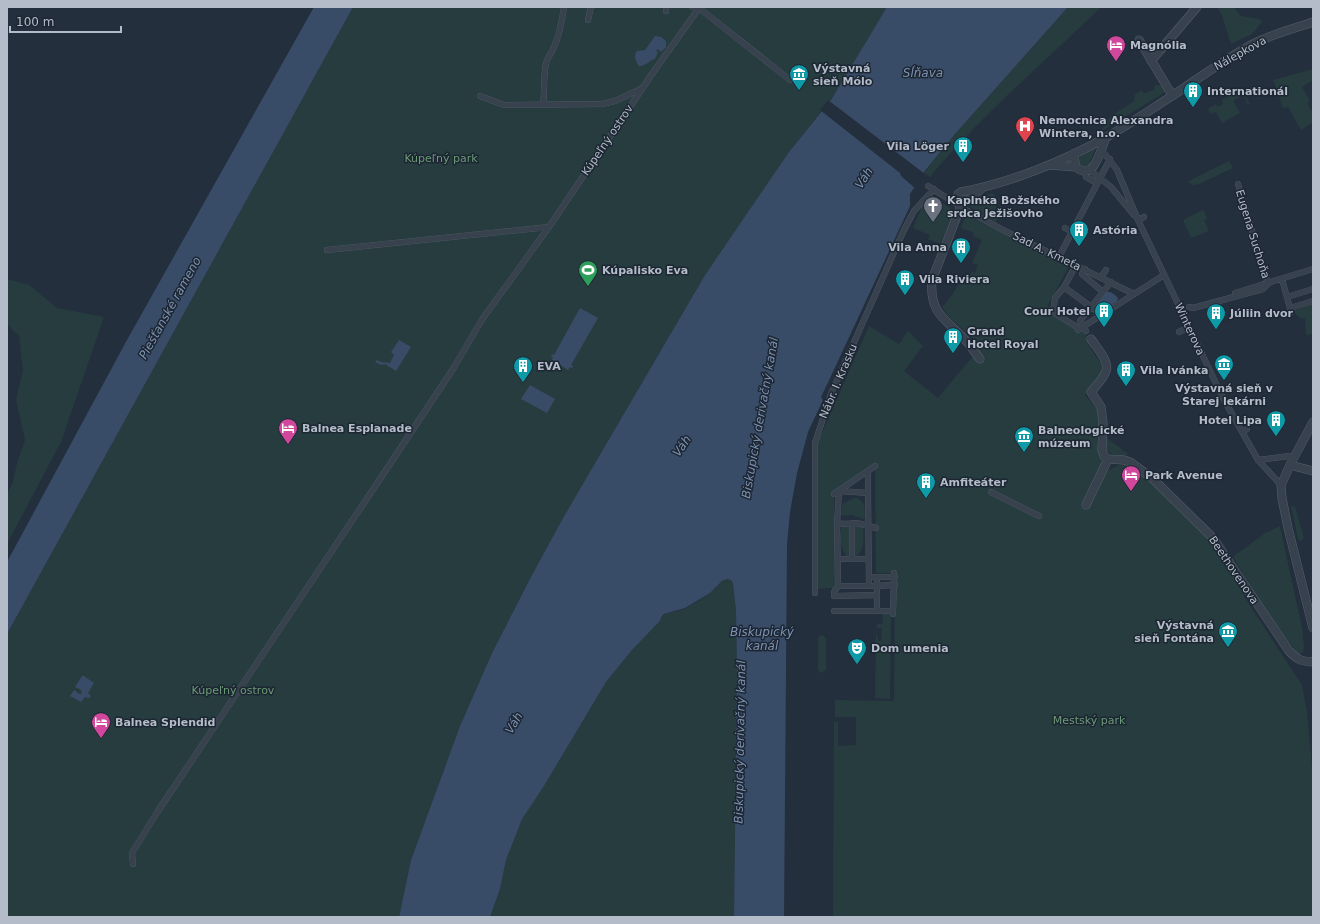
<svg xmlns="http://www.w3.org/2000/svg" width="1320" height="924" viewBox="0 0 1320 924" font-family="'DejaVu Sans',sans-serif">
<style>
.green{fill:#263c3f}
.water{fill:#394c67}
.pier{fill:#242f3e}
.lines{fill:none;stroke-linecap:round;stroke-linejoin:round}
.pedestrian-casing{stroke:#565f6c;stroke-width:6}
.minor-casing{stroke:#565f6c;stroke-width:9}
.pedestrian{stroke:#38414e;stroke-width:5.5}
.minor{stroke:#38414e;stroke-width:8}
.labels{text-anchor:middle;stroke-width:3;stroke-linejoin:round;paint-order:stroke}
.poi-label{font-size:11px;font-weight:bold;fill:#b4bcc9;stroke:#1d2633;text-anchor:start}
.street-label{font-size:11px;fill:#b4bcc9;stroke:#1d2633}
.park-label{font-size:11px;fill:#6b9a76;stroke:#1d2633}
.water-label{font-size:12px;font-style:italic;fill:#7c92b1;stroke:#1d2633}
</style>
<rect width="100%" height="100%" fill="#242f3e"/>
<path class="green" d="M353,7h534l-56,93 -42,52 -84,123 -142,243 -31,57 -40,78 -32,73 -49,134 -12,57h-392v-283z
M1068,7h33c-57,56 -120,108 -171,170l-6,-4 31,-39z
M1217,7h17l7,9 18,3 3,3 -10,12 -21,10 -9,-28z
M1313,69v11l-11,7 8,14 -3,2 6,10v9l-12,8 -13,-23 -5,1 -10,-28z
M1155,85h4l4,2 2,5 -63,39 -1,-1 10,-14 23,-15 1,-7 7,-4 1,3h2l9,-3z
M1241,90l9,14 -2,1 -5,-10 -10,6 7,12 -18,10 -6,-11 -5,2 -3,-5 8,-5 2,3 5,-3 -1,-4z
M1097,146l-8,18 -4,3 -5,-2c-5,-11 9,-15 17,-19z
M1229,161l4,7 -34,16 -6,1 -6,-3z
M992,193l3,2 3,23 -2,4 -26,-15 7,-8z
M932,199l5,1 18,11 -15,33 -12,-5 2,-4 -17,-7 10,-24z
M1204,210l3,9 -3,1 5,11 -18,7 -8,-18 18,-9z
M966,215l103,51 -21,39 7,10 21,13 4,5 3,-2 6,10 -2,2 16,24v5l-18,23 13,15 2,12 -3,17 6,27 6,4 10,-5 9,-1 30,23 52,54 18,23 19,37 55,84 5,26 6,69v137h-480l1,-195h4v24l18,-1v-28h-21v-17l59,1 1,-114 -1,-14h-18l-1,-107 -41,28 1,94 -20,1v-79l3,-68 51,-116 30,18 9,-13 15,15 -19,25 34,27 43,-52 -33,-30 -6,-9 8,-9 15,-24 4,2 3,-4 3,1 3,-8 -6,-2 10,-23 -9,-4 1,-3 -13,-5z
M7,279l22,6 28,23 47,9 -43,125 -54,102v-50l6,-12 4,-19 8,-23 -9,-40 7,-30 -4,-34 -12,-12z
M1313,304v30l-7,1 -1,-17h-5l-7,-7z
M1107,438l21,16 -5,3c-10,-2 -18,-4 -19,-15z
M854,498h4l6,6 1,13 -2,2 -11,-4 -8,1 -3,-1 1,-11z
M1293,506l2,1 9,31 -1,1 -3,2 -2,-2 -6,-29 -1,-3z
M843,525h5l3,3 -2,28 -1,1c-8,-7 -11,-23 -5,-32z
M856,525l7,2c1,11 2,22 -7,30l-2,-1v-28z
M1280,526l22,102 2,20 -1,4 -3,2 -4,-2 -26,-36 -37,-59 32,-24z
M727,579l4,1 2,3 3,28 1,60 -3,246h-244l10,-28 6,-29 16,-42 22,-32 62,-104 26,-32 27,-28c6,-13 15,-8 27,-14 9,-5 21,-12 29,-19 4,-4 6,-8 12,-10z
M882,614h9l-1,85 -15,-1 1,-64h1l1,7h3l1,-13h-5v-4h6z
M823,635l3,4v31l-5,3 -3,-3v-32l2,-2z"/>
<path class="water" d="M314,7h39l-346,627v-72l120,-222z
M887,7h181l-113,127 -31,38 -14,22v12l-79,170 -10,21 2,3 -15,32 -11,41 -7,39 -3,32 -3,373h-50l3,-246 -1,-60 -3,-28 -2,-3 -4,-1 -5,2 -12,12 -25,15 -21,6 -2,2 -3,6 -27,28 -26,32 -62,104 -22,33 -16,41 -6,29 -10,28h-91l12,-57 49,-134 32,-73 40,-78 31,-57 142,-243 84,-123 42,-52z
M655,36l6,1 5,4v6l-5,5 -3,-3 -2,2 2,1 -3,7c-6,1 -10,8 -16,7 -3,-4 -6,-10 -2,-15l8,-1z
M1106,292c5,-1 9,3 12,6l-1,3 -17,11 -7,-5z
M580,308l18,10 -27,47 2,1 -1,2 -2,-1 -2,3 -16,-10 1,-3 -2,-1 1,-2 2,1z
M399,340l12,7 -15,24 -11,-7 -4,1 -6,-3 2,-2 4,2 9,1 4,-8 -3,-3z
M530,385l25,14 -8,14 -26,-14z
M82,676h2l10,7 -6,10 3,3 -2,2 -4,-1 -4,5 -11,-6 4,-6 5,4 3,-1 -1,-3 -6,-3z"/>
<path class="pier" d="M828,100l97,74 -9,15 -15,-13 -1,-3 -80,-63z"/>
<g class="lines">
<g class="pedestrian-casing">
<path id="pedestrian" d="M692,7l7,1 91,72
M666,11v-4
M588,20l3,-13
M480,96l24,9 98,-1 13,-3 26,-12
M543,105c2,-14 0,-28 3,-41 1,-7 6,-11 8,-17 6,-13 8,-26 10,-40
M1101,149l16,21 21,50 85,178 35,62 23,25
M1090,170l21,17 23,28
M1086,177l11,6
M928,186l38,24 35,19 133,65
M1138,220l6,-3
M1065,228l7,4
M327,250l222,-23
M1059,257l51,-98
M1085,269l-3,5 21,18
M1101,277l5,-7
M1282,279l9,33
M1064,287l38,28
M1235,293l78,-24
M1287,297l26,-8
M1189,307l4,1 70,-19 5,-5 -30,-100
M1290,308l23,-7
M1053,310l3,4 24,15
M1053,312l2,-14 9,-11 12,-22
M1078,330l86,-55
M1086,331l-6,-10 31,-39
M1179,332l10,-5
M1242,432l5,-3
M1258,460l31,-4
M868,471v22
M991,492l48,24
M834,494l41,-28
M852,523v36
M837,524l20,-1 19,5
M838,559h31
M874,577h21
M877,577v34
M874,586l21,-1
M834,592l4,-6 -1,-62 2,-33 29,2 1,93h-31
M815,593v-150l16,-49 73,-164 10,-19 20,-22
M834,596l43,-1
M834,611h59
M893,614l1,-41
M133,864l-1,-11 26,-42 224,-335 71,-107 30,-51 66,-91 103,-153 47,-66"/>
</g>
<g class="minor-casing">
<path id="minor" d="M1139,40l33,55
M1151,61l46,-54
M1073,154l3,13c18,16 25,-18 30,-30
M1050,165l26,2
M962,203c-4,-2 -5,-5 -4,-9l3,-2c48,-9 101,-30 144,-54 23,-13 45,-28 67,-42 27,-18 53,-37 81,-52 19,-10 40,-15 60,-22
M962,203l-30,77c-3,36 16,40 36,63 4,5 8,11 12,16
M962,203l7,-3 13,-12
M1313,422l-23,43 -9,20 1,13 6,30 25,100
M1108,459l16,1 6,2 22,16 61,60 76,113c9,9 11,10 24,11
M1290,465l23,6
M1086,505l22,-46 -4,-3 -2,-6 1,-27 -2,-16 -10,-15c5,-6 13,-14 15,-21 4,-10 -10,-24 -15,-32"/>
</g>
<use href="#pedestrian" class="pedestrian"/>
<use href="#minor" class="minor"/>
</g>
<defs>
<g id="hotel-pin" transform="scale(1)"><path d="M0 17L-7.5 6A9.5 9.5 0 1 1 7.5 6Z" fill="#d1479c" stroke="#1d2633"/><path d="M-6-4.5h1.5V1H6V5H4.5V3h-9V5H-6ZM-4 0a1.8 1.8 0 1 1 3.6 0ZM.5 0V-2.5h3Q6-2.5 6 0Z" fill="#fff"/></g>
<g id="museum-pin" transform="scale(1)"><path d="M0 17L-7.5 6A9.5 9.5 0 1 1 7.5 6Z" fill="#0f9aa8" stroke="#1d2633"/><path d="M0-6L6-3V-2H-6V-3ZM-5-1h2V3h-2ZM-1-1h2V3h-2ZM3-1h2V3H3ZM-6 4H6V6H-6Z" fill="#fff"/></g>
<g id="building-pin" transform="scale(1)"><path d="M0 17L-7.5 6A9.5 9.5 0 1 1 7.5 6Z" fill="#0f9aa8" stroke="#1d2633"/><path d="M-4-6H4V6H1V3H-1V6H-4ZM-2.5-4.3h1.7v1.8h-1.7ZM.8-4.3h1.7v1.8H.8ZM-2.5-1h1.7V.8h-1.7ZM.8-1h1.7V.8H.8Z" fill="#fff"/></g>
<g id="hospital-pin" transform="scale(1)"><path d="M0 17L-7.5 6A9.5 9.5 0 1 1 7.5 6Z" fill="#e0444e" stroke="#1d2633"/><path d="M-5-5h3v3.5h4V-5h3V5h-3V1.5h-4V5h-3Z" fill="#fff"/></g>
<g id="church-pin" transform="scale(1)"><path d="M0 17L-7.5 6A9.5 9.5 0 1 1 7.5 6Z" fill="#6b7280" stroke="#1d2633"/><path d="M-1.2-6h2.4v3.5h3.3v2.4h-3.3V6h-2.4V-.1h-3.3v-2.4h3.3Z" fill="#fff"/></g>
<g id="stadium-pin" transform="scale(1)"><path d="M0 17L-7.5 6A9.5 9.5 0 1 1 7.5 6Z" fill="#2e9e5b" stroke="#1d2633"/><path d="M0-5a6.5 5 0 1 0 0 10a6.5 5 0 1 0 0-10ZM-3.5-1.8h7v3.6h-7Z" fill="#fff"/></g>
<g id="theatre-pin" transform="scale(1)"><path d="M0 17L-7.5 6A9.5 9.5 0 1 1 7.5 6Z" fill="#0f9aa8" stroke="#1d2633"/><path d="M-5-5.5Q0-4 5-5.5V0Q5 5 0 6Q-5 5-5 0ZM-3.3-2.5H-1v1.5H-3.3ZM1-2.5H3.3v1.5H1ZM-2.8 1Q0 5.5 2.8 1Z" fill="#fff"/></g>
</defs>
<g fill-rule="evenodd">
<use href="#hotel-pin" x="1116" y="45"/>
<use href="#museum-pin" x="799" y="74"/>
<use href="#building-pin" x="1193" y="91"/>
<use href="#hospital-pin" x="1025" y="126"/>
<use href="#building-pin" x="963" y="146"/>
<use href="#church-pin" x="933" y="206"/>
<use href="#building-pin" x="1079" y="230"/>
<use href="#building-pin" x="961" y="247"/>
<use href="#stadium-pin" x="588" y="270"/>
<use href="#building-pin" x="905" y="279"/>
<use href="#building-pin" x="1104" y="311"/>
<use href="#building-pin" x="1216" y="313"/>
<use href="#building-pin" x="953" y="337"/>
<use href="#museum-pin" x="1224" y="364"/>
<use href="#building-pin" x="523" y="366"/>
<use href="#building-pin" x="1126" y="370"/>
<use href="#building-pin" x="1276" y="420"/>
<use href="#hotel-pin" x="288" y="428"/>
<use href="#museum-pin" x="1024" y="436"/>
<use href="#hotel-pin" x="1131" y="475"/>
<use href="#building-pin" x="926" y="482"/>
<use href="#museum-pin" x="1228" y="631"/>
<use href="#theatre-pin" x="857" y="648"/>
<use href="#hotel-pin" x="101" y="722"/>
</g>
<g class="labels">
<g class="poi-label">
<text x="1130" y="49">Magnólia</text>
<text x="813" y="72">Výstavná<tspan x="813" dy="13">sieň Mólo</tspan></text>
<text x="1207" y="95">Internationál</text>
<text x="1039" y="124">Nemocnica Alexandra<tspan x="1039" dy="13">Wintera, n.o.</tspan></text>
<text x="949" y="150" text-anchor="end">Vila Löger</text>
<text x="947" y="204">Kaplnka Božského<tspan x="947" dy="13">srdca Ježišovho</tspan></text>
<text x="1093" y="234">Astória</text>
<text x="947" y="251" text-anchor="end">Vila Anna</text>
<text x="602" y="274">Kúpalisko Eva</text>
<text x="919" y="283">Vila Riviera</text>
<text x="1090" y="315" text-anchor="end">Cour Hotel</text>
<text x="1230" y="317">Júliin dvor</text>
<text x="967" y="335">Grand<tspan x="967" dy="13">Hotel Royal</tspan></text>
<text x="537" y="370">EVA</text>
<text x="1140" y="374">Vila Ivánka</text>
<text x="1224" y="392" text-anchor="middle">Výstavná sieň v<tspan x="1224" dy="13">Starej lekárni</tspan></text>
<text x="1262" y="424" text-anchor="end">Hotel Lipa</text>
<text x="302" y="432">Balnea Esplanade</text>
<text x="1038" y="434">Balneologické<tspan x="1038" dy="13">múzeum</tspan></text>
<text x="1145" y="479">Park Avenue</text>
<text x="940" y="486">Amfiteáter</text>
<text x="1214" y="629" text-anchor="end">Výstavná<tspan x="1214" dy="13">sieň Fontána</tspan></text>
<text x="871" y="652">Dom umenia</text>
<text x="115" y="726">Balnea Splendid</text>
</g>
<g class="street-label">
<text transform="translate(1240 53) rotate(-29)" y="4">Nálepkova</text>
<text transform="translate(607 140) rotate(-56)" y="4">Kúpeľný ostrov</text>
<text transform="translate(1253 234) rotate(73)" y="4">Eugena Suchoňa</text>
<text transform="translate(1047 251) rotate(26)" y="4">Sad A. Kmeťa</text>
<text transform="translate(1190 329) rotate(65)" y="4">Winterova</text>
<text transform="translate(838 381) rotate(-67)" y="4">Nábr. I. Krasku</text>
<text transform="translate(1234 570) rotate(56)" y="4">Beethovenova</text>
</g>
<g class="park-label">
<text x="441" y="162">Kúpeľný park</text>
<text x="233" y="694">Kúpeľný ostrov</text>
<text x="1089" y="724">Mestský park</text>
</g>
<g class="water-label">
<text x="923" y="77">Sĺňava</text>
<text transform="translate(864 178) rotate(-57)" y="4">Váh</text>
<text transform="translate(170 308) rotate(-61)" y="4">Piešťanské rameno</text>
<text transform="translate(760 418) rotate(-80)" y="4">Biskupický derivačný kanál</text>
<text transform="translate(682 446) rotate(-55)" y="4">Váh</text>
<text x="762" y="636">Biskupický<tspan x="762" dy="14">kanál</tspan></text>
<text transform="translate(514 723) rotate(-60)" y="4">Váh</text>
<text transform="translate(740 742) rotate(-89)" y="4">Biskupický derivačný kanál</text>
</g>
</g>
<rect width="1320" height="924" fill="none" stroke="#b4bcc9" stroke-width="16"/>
<path d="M10 26v6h111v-6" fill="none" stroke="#b4bcc9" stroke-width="2"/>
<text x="16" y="26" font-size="12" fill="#b4bcc9" stroke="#1d2633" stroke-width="3" paint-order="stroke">100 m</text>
</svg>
